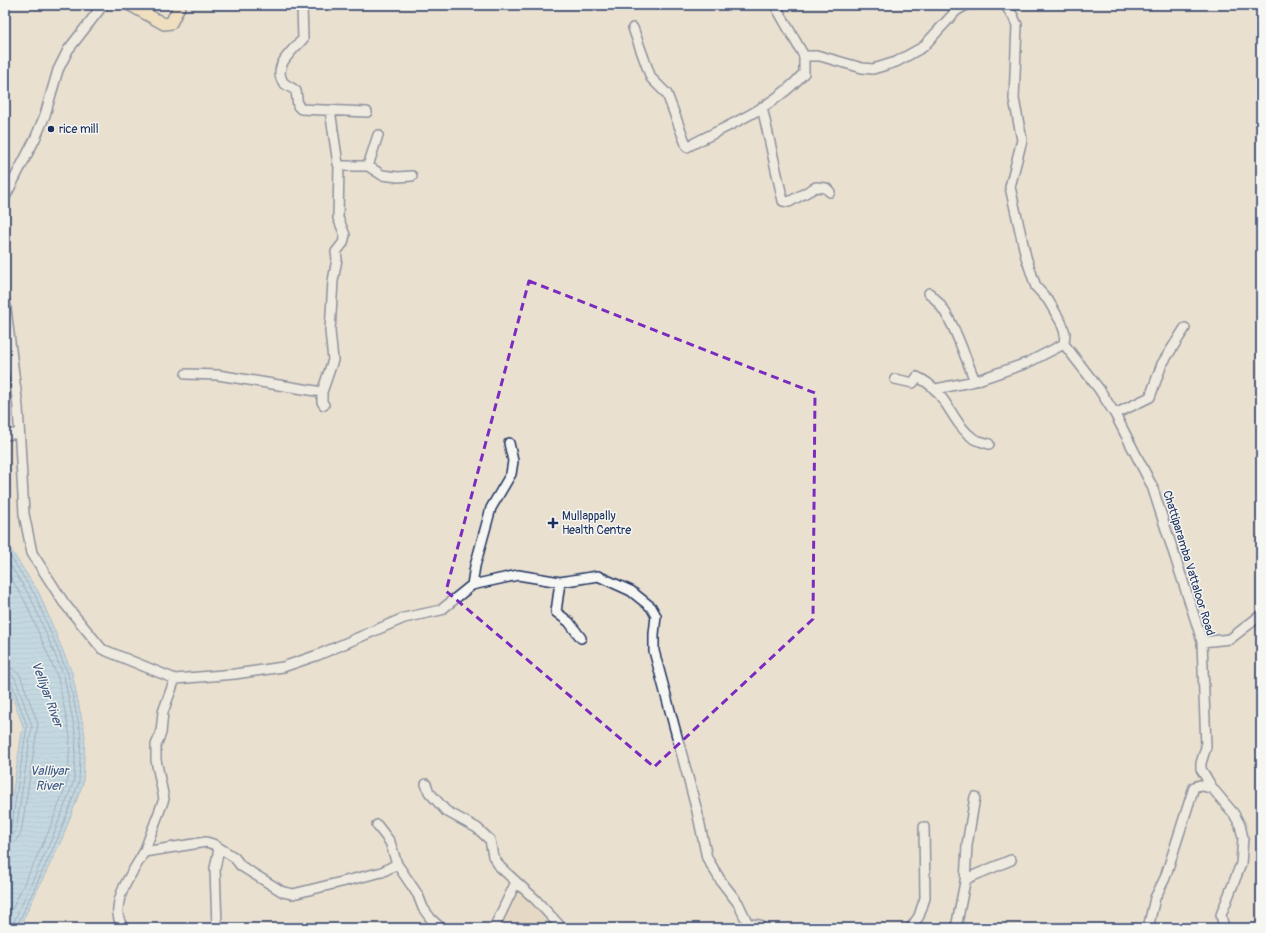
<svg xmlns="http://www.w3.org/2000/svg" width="1266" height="933" viewBox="0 0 1266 933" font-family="Pangolin,sans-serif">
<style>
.built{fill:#e0d0b8}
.water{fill:url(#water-rules);stroke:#658fba}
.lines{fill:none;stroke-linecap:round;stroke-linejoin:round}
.shore{stroke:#4d6f9b;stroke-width:1}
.minor-casing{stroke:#1b2f5e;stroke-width:12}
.major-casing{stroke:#1b2f5e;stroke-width:14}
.minor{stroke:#f6f6f2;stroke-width:9}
.major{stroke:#f9deab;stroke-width:11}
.marked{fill:none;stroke:#7b2cbf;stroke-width:3;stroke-dasharray:8 5;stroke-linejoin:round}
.poi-dot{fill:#1b2f5e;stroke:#f6f6f2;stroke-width:1.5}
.labels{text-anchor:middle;stroke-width:3;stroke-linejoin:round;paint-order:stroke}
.poi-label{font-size:12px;fill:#1b2f5e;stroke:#f6f6f2;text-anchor:start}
.street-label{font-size:12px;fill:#1b2f5e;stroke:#f6f6f2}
.water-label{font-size:13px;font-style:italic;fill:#3a5784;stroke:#f6f6f2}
</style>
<defs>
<pattern id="water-rules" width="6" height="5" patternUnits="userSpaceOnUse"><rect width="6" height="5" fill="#97cff7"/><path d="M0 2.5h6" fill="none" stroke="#82b2d6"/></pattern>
</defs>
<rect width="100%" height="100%" fill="#e9e0d0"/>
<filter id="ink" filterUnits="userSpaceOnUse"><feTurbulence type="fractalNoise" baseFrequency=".025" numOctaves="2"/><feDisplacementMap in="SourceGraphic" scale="8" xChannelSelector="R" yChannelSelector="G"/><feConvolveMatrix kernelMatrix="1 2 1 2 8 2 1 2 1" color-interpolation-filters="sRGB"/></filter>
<g filter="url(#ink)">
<path class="built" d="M515,889l17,13 23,26h-59z"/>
<path class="water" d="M5,541l34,52 33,80 13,62 -2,48 -21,56 -43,89h-14v-87l18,-115 -18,-49z"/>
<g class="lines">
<path class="shore" d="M5,548l30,47 33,79 13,61 -2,47 -21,56 -42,90
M5,557l26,41 33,78 12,60 -2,45 -21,55 -42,92
M5,569l20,32 33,77 12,58 -2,44 -20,53 -43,91
M5,667l8,2 7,6 18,49 -17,109 -6,9 -10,2
M5,673l6,1 4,4 17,48 -16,104 -4,6 -7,2
M5,678l6,3 16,45 -16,103 -2,3 -4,1"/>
<g class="minor-casing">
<path id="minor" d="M302,5l1,34c-9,10 -31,27 -20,43 3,4 9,5 13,9l2,15 3,3 66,3
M1005,5l8,11 4,9 -3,74 8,41 -12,47 16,70 10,30 12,13 13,22 4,11 -1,11 35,45 16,25 37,72 47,145 3,11 4,105 -5,16v6l12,20 21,25 6,11 3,13 -2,26 -20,51 3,13
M633,28l18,50 16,16 20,53c39,-21 87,-39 117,-74v-17l-29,-51
M804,56h16l42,12 11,1 23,-7 27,-15 33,-36 10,-6
M762,107l21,94 6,1 27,-15 10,1 4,4
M330,110l8,54 4,2h26l14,9 16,2 14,-1
M368,166l10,-31
M5,197l30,-58 10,-24 13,-45 10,-20 35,-45
M929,293c23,19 34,60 46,88
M5,301l13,106 6,107 8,39 32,50 38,46 73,30
M186,374l32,1 104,17
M895,379l18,4 4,-6c31,14 32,44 57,62 4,2 10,3 15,5
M936,389l39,-8 52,-18 37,-19
M324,405l-2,-3v-10l11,-32 -3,-29 3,-50 4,-22 -1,-7 7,-9 2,-8 -7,-17 1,-54
M1115,414l35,-17 12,-33 23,-36
M5,435l14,-2
M560,582l-4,30 13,10 12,16
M472,585l3,-19 16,-58 20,-34 2,-13 -4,-18
M1202,642l28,-3 31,-24
M426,784l3,8 17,19 31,17 13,12 3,16 7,11 35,32 27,29
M377,825l13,17 7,22 21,31 5,13 8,11 10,9
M144,852l20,-53 -8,-39v-15l5,-12 2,-21 12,-33 60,-5 48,-7 35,-12 86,-37 37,-8 31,-25 46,-10 42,7 38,-6 33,15 20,16 5,9 -2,18v17l43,160 10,47 14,23 17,22 12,25
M965,882l2,-37 8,-48
M217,927l-2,-59 4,-19
M123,928c-3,-6 -6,-12 -5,-18 0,-20 17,-41 26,-58l62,-10 7,2 21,13 7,9 42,26 10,2 89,-22 15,-8
M494,928l22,-46
M750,928l1,-4 8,1v3
M911,928l8,-12 6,-18 -1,-71
M956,928l9,-46 3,-4 43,-18
M1148,928l7,-30 10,-20 29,-91 6,-2 13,4"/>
</g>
<g class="major-casing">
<path id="major" d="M130,5l34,19 7,-1 9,-18"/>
</g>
<use href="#minor" class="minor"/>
<use href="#major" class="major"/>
</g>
</g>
<path d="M0 0H1266V933H0ZM529,281l286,112 -2,226 -159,148 -208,-176z" fill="#e9e0d0" fill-opacity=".55" fill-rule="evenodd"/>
<path class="marked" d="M529,281l286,112 -2,226 -159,148 -208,-176z"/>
<g class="poi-dot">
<circle cx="51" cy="129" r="4"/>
<path d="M551 517h4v4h4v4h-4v4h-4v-4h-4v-4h4z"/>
</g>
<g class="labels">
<g class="poi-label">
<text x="59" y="133">rice mill</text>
<text x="562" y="520">Mullappally<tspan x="562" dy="14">Health Centre</tspan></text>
</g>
<g class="street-label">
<text transform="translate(1189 563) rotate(73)" y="4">Chattiparamba Vattaloor Road</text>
</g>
<g class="water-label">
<text transform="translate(48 694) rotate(70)" y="5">Velliyar River</text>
<text x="49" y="775">Valliyar<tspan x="49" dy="15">River</tspan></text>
</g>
</g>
<rect width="1266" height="933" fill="none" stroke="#f6f6f2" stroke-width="20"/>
<rect x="10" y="10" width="1246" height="913" fill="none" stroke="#1b2f5e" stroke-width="1.5" filter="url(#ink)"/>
</svg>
